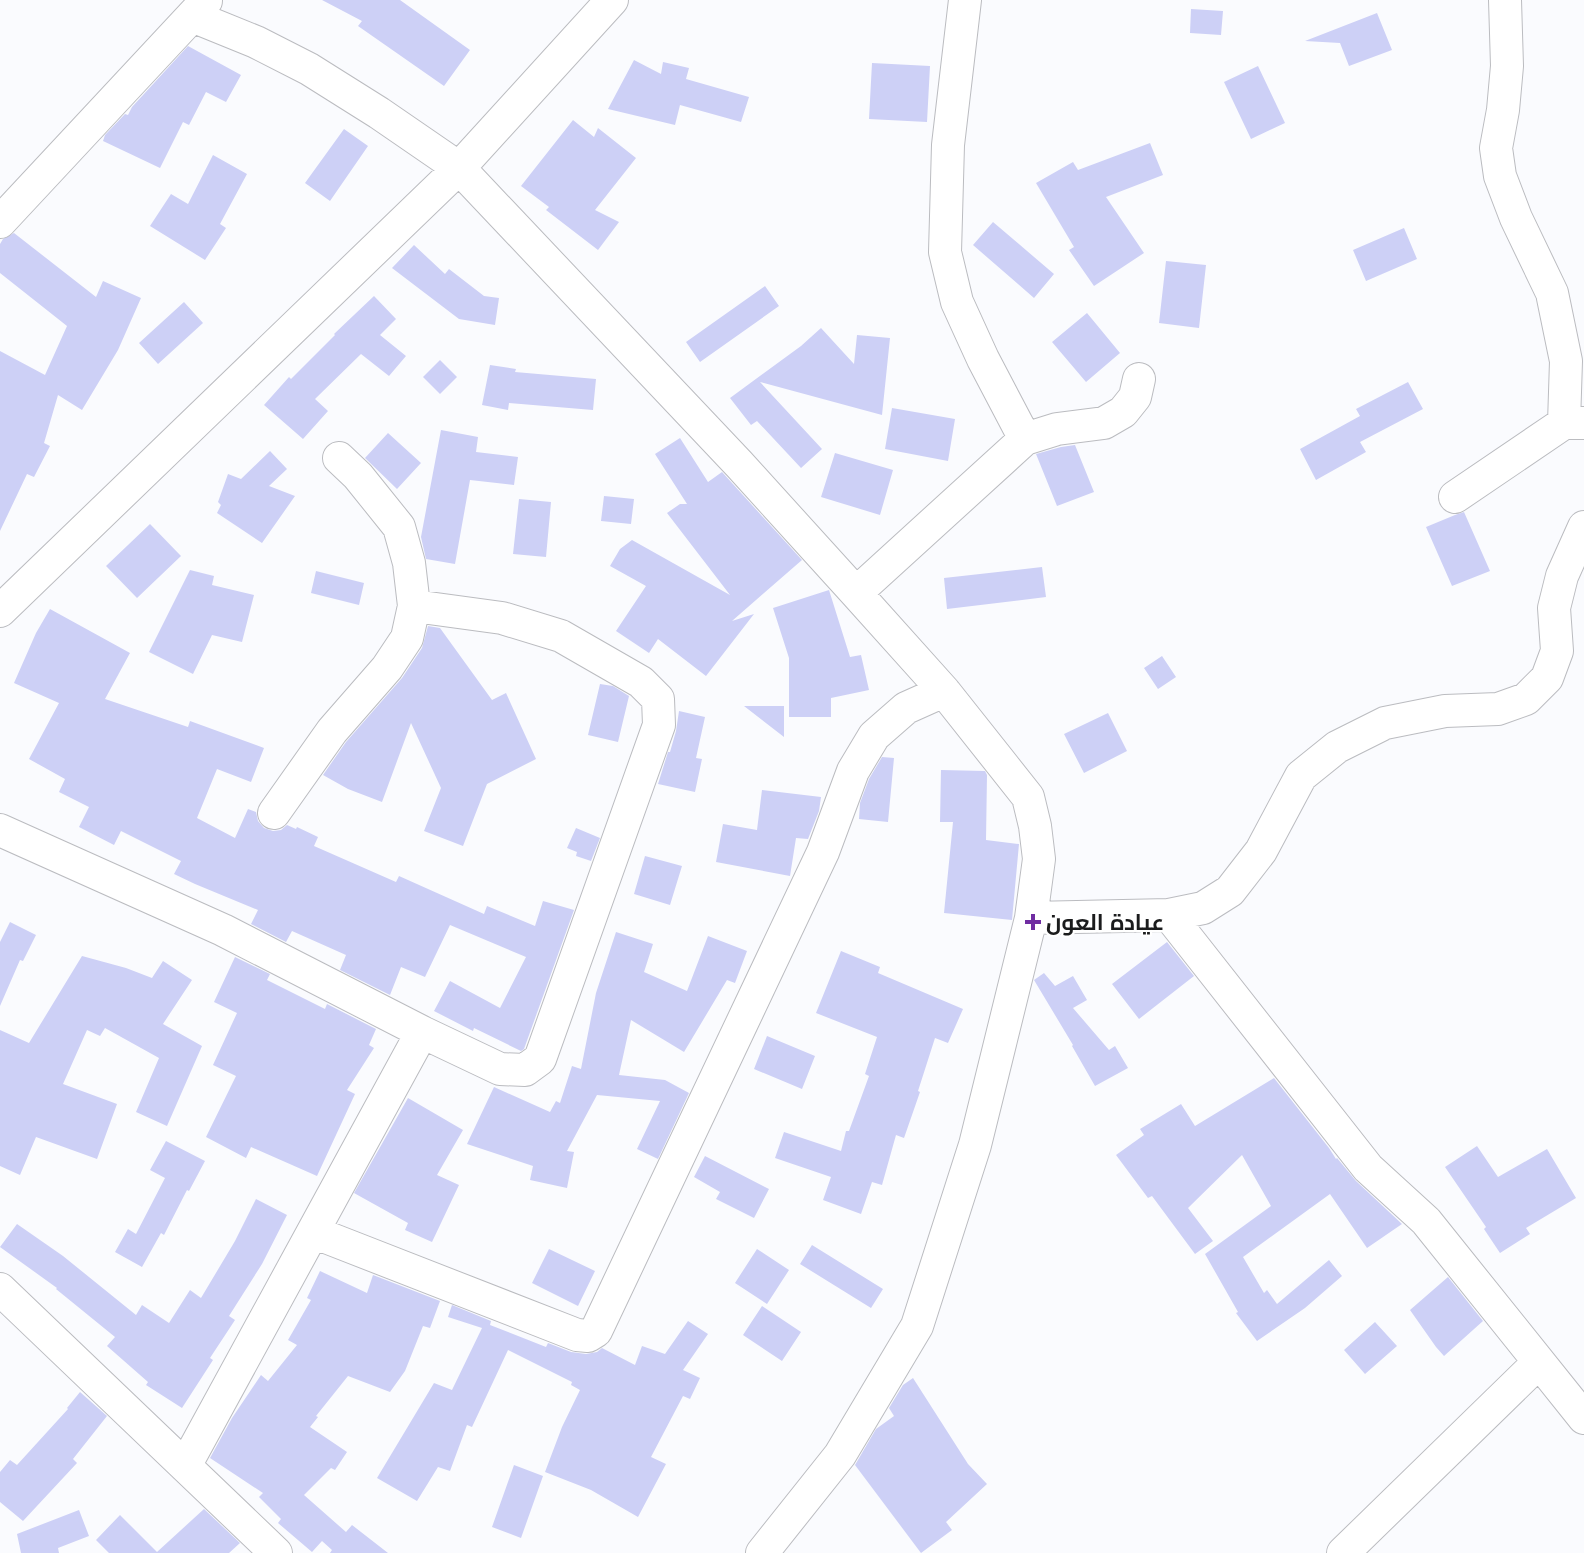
<svg xmlns="http://www.w3.org/2000/svg" width="1584" height="1553" viewBox="0 0 1584 1553" font-family="Jost,Cairo,sans-serif">
<style>
.building{fill:#cdd0f6}
.lines{fill:none;stroke-linecap:round;stroke-linejoin:round}
.minor-casing{stroke:#bbbcc0;stroke-width:34}
.minor{stroke:#fff;stroke-width:32}
.poi-dot{fill:#702da2;stroke:#fff;stroke-width:2}
.labels{text-anchor:middle;stroke-width:4.5;stroke-linejoin:round;paint-order:stroke}
.poi-label{font-size:22px;font-weight:bold;fill:#1b1c1d;stroke:#fff;text-anchor:start}
</style>
<rect width="100%" height="100%" fill="#fafbfe"/>
<path class="building" d="M322,0h78l70,50 -26,36 -86,-60 4,-5z
M1191,9l32,2 -2,24 -31,-2z
M1377,13l15,37 -43,16 -9,-23 -35,-2z
M188,46l53,29 -15,27 -20,-10 -17,33 -6,-3 -23,46 -57,-27 2,-6 20,-21 3,1 4,-8z
M634,60l27,14 2,-12 26,6 -3,11 63,18 -8,25 -61,-17 -5,20 -67,-16z
M872,63l58,3 -3,56 -58,-3z
M1258,66l27,57 -34,16 -27,-57z
M573,120l21,17 4,-9 38,30 -41,52 24,12 -21,28 -52,-40 3,-3 -28,-21z
M344,129l24,17 -38,55 -25,-18z
M1150,143l13,32 -57,22 38,56 -50,33 -25,-36 5,-3 -38,-64 37,-21 5,8z
M213,155l34,19 -27,50 6,4 -21,32 -55,-34 21,-32 17,10z
M993,222l61,52 -20,24 -61,-53z
M1404,228l13,31 -51,22 -13,-31z
M14,233l82,64 7,-16 38,17 -23,52 -36,60 -24,-15 -14,48 6,3 -16,31 -7,-3 -27,57v-180l45,24 22,-49 -67,-53v-29l3,-5z
M414,245l31,29 4,-5 35,27 15,2 -4,27 -36,-6 -67,-51z
M1166,261l40,4 -7,63 -40,-5z
M765,286l14,20 -79,56 -14,-20z
M374,296l22,23 -16,16 26,21 -17,20 -28,-22 -46,45 13,12 -25,28 -39,-34 25,-28 2,2 44,-44 -1,-1z
M184,302l19,21 -45,41 -19,-21z
M1087,313l33,40 -34,29 -34,-40z
M821,328l33,36 3,-29 33,3 -8,77 -122,-33 62,67 -21,19 -44,-47 -6,4 -21,-27 71,-52z
M440,360l17,17 -17,17 -17,-17z
M490,365l26,4 -1,3 81,7 -3,31 -84,-7 -1,7 -26,-5z
M1408,382l15,27 -63,33 6,10 -50,28 -16,-31 60,-33 -4,-7z
M892,408l63,11 -7,42 -63,-12z
M441,430l37,7 -2,15 42,5 -4,28 -44,-5 -15,84 -29,-5 -5,-22z
M388,433l33,30 -24,26 -32,-31z
M680,438l28,44 14,-10 80,88 -70,61 22,-7 -48,62 -48,-37 -9,14 -33,-22 30,-45 -36,-20 10,-17 12,-9 98,55 -63,-82 13,-9h7l-32,-50z
M1075,445l19,47 -37,14 -21,-52 25,-7z
M270,451l17,18 -18,17 26,10 -33,47 -45,-30 4,-8 -3,-3 10,-28 13,5z
M835,453l58,17 -13,45 -59,-18z
M604,496l30,3 -3,25 -30,-3z
M519,499l32,3 -5,55 -33,-3z
M1464,512l26,59 -38,15 -26,-59 29,-12z
M150,524l31,32 -44,42 -31,-32z
M1042,567l4,30 -99,12 -3,-31z
M190,570l24,6 -2,9 42,10 -12,47 -30,-7 -19,39 -44,-22z
M316,571l48,12 -5,22 -48,-12z
M829,590l21,67 11,-2 8,35 -38,8v19h-42v-59l-16,-50z
M50,609l80,44 -25,46 83,28 2,-6 74,27 -13,34 -34,-13 -20,49 38,20 13,-29 8,3 2,9 6,7 9,3 8,-1 6,-5 9,4 1,-2 21,10 -4,9 82,36 3,-6 85,38 3,-8 48,20 8,-25 31,9 -50,139 -3,2 -47,-23 -1,3 -39,-20 16,-30 50,27 26,-51 -76,-32 -25,52 -24,-10 -11,28 -50,-25 6,-15 -54,-24 -6,11 -35,-18 7,-14 -63,-26 -21,-10 7,-13 -60,-30 -7,14 -35,-18 10,-20 -30,-15 6,-13 -36,-20 30,-56 -45,-20 22,-50z
M428,626l12,2 52,72 14,-7 30,66 -49,25 -24,62 -39,-15 17,-43 -30,-65 -29,79 -34,-13 -25,-14 23,-33 56,-64 20,-30z
M1162,656l14,21 -18,12 -14,-21z
M600,684l13,2 16,10 -11,46 -30,-7z
M744,706h40v31z
M679,711l26,6 -9,41 6,1 -7,33 -37,-8 10,-32h2l6,-21z
M1108,713l19,38 -43,22 -20,-39z
M882,757l12,1 -6,64 -29,-3 1,-16 9,-24z
M941,770l44,1 2,4 -1,65 33,4 -7,76 -68,-7 9,-91h-13z
M762,790l59,7 -2,14 -11,28 -12,-1 -6,38 -74,-14 7,-38 34,6z
M576,828l24,10 -9,23 -15,-5 1,-4 -10,-4z
M645,856l37,10 -12,39 -36,-11z
M10,922l26,13 -13,26 -3,-1 -20,46v-64z
M616,932l37,12 -9,28 43,19 21,-55 39,15 -12,32 -8,-3 -43,72 -53,-32 -12,55 46,5 24,13 -31,66 -21,-10 23,-48 -63,-6 -30,56 7,1 -7,36 -37,-8 3,-14 -66,-22 27,-57 56,25 6,-11 4,2 12,-37 9,3 15,-76z
M1167,942l27,34 -55,43 -27,-35z
M841,951l39,16 -2,6 85,36 -15,34 -13,-5 -17,53 2,1 -16,46 -8,-3 -14,50 -10,-3 -11,32 -38,-14 8,-23 -56,-19 9,-26 57,19 5,-20h3l20,-55 -4,-2 12,-37 -61,-24z
M82,956l44,12 26,10 11,-17 29,19 -29,44 39,22 -35,80 -31,-14 23,-54 -54,-30 -5,8 -13,-6 -24,54 54,20 -20,55 -61,-22 -16,38 -20,-9v-136l29,13z
M235,957l35,17 -3,6 58,29 2,-5 49,25 -7,16 5,3 -27,42 8,4 -38,82 -66,-29 -5,11 -40,-21 30,-61 -23,-11 24,-52 -23,-11z
M1044,973l11,13 18,-10 14,24 -14,8 36,42 6,-4 13,22 -33,18 -23,-40 1,-1 -39,-65z
M767,1036l48,20 -13,33 -48,-20z
M1274,1078l55,70 7,11 1,-1 19,23 46,43 -35,24 -37,-54 -87,63 21,36 3,-3 10,14 52,-44 13,16 -37,32 -48,33 -21,-28 2,-1 -33,-58 66,-48 -29,-51 -54,53 25,33 -18,13 -43,-58 -4,2 -32,-43 28,-20 -4,-6 41,-25 14,22z
M408,1098l55,32 -26,45 22,10 -27,57 -27,-12 3,-7 -54,-30z
M166,1141l39,20 -16,30 -2,-1 -23,45 -3,-2 -19,34 -27,-15 13,-23 8,5 29,-56 -15,-8z
M1477,1146l21,31 49,-28 29,49 -50,30 4,6 -30,19 -16,-24 2,-2 -41,-60z
M705,1156l64,33 -15,29 -38,-19 4,-7 -26,-15z
M256,1199l31,16 -25,49 -33,52 6,4 -25,38 3,2 -31,48 -36,-23 2,-3 -41,-36 8,-9 -59,-48 1,-1 -57,-41 17,-23 46,32 73,59 6,-10 27,18 21,-33 11,8 34,-57z
M812,1245l71,44 -12,19 -71,-44z
M549,1249l46,22 -17,35 -46,-23z
M757,1249l32,21 -22,34 -32,-21z
M320,1271l47,22 6,-18 67,26 -10,27 -7,-2 -18,45 -15,21 -42,-16 -32,40 2,1 -8,10 37,25 -12,18 -4,-2 -27,27 42,37 6,-7 36,28h-58l2,-3 -10,-9 -10,11 -34,-29 3,-4 -22,-22 4,-4 -53,-35 22,-40 29,-43 7,6 29,-36 -9,-5 23,-40 -4,-2z
M1448,1277l35,44 -39,35 -8,-9 -26,-37z
M452,1305l39,16 -1,4 56,22 2,-4 23,9 15,2 11,-2 5,-4 33,17 7,-19 23,8 23,-33 20,13 -25,36 17,8 -10,21 -7,-3 -32,61 15,7 -28,53 -47,-27 -46,-18 17,-45 18,-37 -9,-5 1,-3 -64,-32 -36,77 -5,-2 -17,46 -12,-4 -21,34 -40,-23 57,-95 18,7 30,-62 -34,-11z
M762,1306l39,26 -19,29 -39,-26z
M1375,1322l22,24 -32,28 -21,-24z
M913,1378l55,86 19,20 -41,38 6,8 -31,23 -66,-88 21,-36 18,-13 -5,-8 14,-23z
M80,1392l27,24 -34,43 4,4 -54,58 -23,-19v-30l10,-12 7,5 51,-56 -1,-1z
M514,1465l29,11 -22,62 -29,-11z
M204,1509l36,34 -11,10h-120l-13,-13 24,-25 37,37z
M79,1510l10,26 -31,12 1,5h-38l-4,-19z"/>
<g class="lines">
<g class="minor-casing">
<path id="minor" d="M965,0l-17,145 -3,107 12,50 26,57 42,80
M1505,0l2,66 -4,44 -7,38 4,28 16,42 36,75 14,68 -2,62
M192,16l64,26 53,27 70,44 80,55 280,296 117,129 88,98 84,106 7,29 4,33 -8,59 -56,227 -58,181 -77,129 -78,98
M0,222l206,-221
M1455,497l109,-74h20
M856,593l169,-154 32,-10 47,-6 19,-11 12,-15 4,-18
M0,611l459,-443 153,-168
M274,813l58,-82 55,-63 20,-30 7,-32 -5,-43 -10,-36 -41,-51 -19,-18
M0,830l223,100 199,102 78,37 25,1 15,-11 119,-334 -1,-26 -17,-17 -80,-46 -59,-18 -88,-12
M1169,915l199,253 58,53 158,197
M1031,918l138,-3 34,-7 27,-17 31,-40 40,-75 36,-29 48,-24 60,-12 53,-2 28,-10 21,-21 10,-27 -3,-43 8,-32 22,-49
M313,1232l264,103 11,1 8,-5 227,-479 30,-81 21,-35 32,-28 38,-17
M0,1289l276,264
M185,1466l237,-434
M1343,1553l196,-191"/>
</g>
<use href="#minor" class="minor"/>
</g>
<path class="poi-dot" d="M1030 913h6v6h6v6h-6v6h-6v-6h-6v-6h6z"/>
<g class="labels">
<g class="poi-label">
<text x="1046" y="930">عيادة العون</text>
</g>
</g>
</svg>
